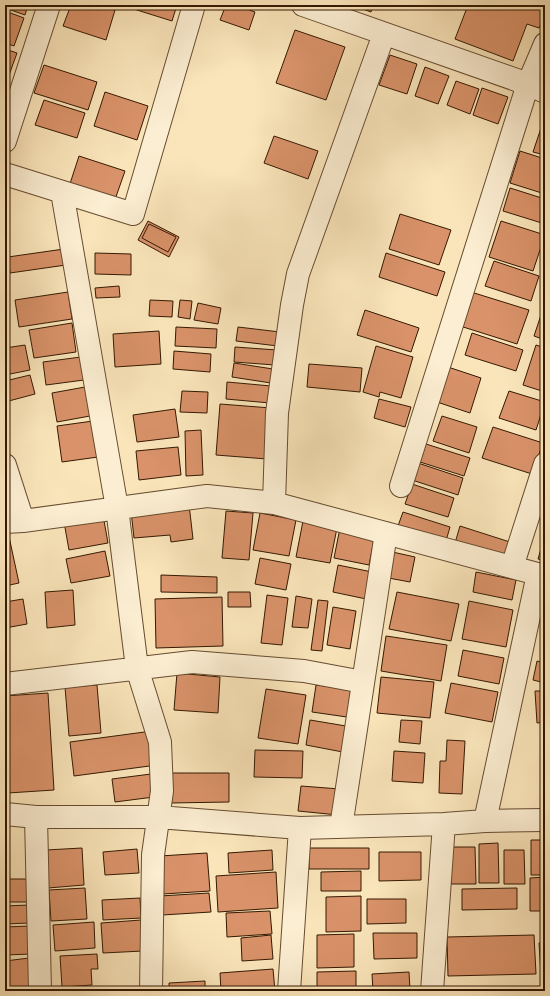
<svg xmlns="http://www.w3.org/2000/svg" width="550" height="996" viewBox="0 0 550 996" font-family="Alegreya,serif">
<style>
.building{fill:#d99269;stroke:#341902}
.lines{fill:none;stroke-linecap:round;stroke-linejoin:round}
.minor-casing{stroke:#664c30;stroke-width:24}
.minor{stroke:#fceed2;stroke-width:22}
</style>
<rect width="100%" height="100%" fill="#fae5ba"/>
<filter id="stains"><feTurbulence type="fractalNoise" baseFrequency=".005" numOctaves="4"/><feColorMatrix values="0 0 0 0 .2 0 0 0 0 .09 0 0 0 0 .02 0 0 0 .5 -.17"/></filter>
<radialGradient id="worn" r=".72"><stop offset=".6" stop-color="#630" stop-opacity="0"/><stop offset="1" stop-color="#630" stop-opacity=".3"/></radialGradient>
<path class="building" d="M5,5h23l-3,10 -20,-7z
M71,5h28l16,5 -9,30 -43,-14z
M121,5h56l-5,16z
M226,5h10l19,7 -6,18 -29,-10z
M352,5h21l-2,7z
M468,5h77v9l-6,14 -12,-4 -14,37 -58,-22z
M5,11l19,7 -10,28 -9,-3z
M295,30l50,17 -19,53 -50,-17z
M5,49l12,4 -9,25 -3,-2z
M390,55l27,9 -10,30 -28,-9z
M44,65l53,17 -9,28 -54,-17z
M425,67l24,9 -11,28 -23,-8z
M456,81l23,8 -9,25 -23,-9z
M482,88l26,9 -10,27 -25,-9z
M105,92l43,14 -11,34 -43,-14z
M44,100l41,13 -8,25 -42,-13z
M545,116v39l-12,-3z
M274,136l44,15 -10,28 -44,-16z
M520,151l25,8v35l-35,-11z
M79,156l46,15 -14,40 -45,-15z
M510,188l35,11v25l-42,-13z
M400,214l51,16 -12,35 -50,-16z
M148,221l31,16 -10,20 -31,-17z
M501,221l44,14 -12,36 -44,-14z
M149,224l27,13 -8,15 -26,-14z
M64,249l2,16 -56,8 -2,-16z
M95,253l36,1v21l-36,-1z
M386,253l59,19 -8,24 -58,-19z
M494,261l45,15 -8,25 -46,-15z
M119,286l1,11 -24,1 -1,-10z
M68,292l4,27 -53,8 -4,-27z
M471,292l58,18 -12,34 -57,-18z
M150,300l23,1 -1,16 -23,-1z
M180,300l12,1 -2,18 -12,-2z
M198,303l23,5 -3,16 -24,-4z
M543,309h2v31l-11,-4z
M365,310l54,18 -8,24 -54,-17z
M72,323l4,29 -42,6 -5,-28z
M176,327l41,2 -1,19 -41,-2z
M238,327l42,5 -2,14 -42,-5z
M159,331l2,33 -46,3 -2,-33z
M472,333l51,17 -7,21 -51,-16z
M25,345l5,25 -25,5v-27z
M536,345l9,3v44l-22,-7z
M376,346l37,11 -12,41 -21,-6 -1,5 -16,-5z
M235,347l42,3 -2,15 -41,-3z
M174,351l37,3 -1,18 -37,-3z
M81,357l3,23 -38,5 -3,-23z
M234,363l39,6 -2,14 -39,-6z
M309,364l53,4 -2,24 -53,-5z
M448,367l33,11 -11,35 -33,-11z
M30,375l5,19 -30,8v-21z
M227,382l44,4 -1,17 -44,-4z
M85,387l5,29 -33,6 -5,-29z
M182,391l26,1 -1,21 -27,-1z
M509,391l36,11 -9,28 -37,-12z
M379,399l32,8 -6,20 -31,-9z
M220,404l51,4 -4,51 -51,-4z
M175,409l4,28 -42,5 -4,-27z
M442,416l35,11 -8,26 -36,-12z
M93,421l5,36 -36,5 -5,-36z
M493,427l50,16 -11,31 -50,-16z
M201,430l2,45 -17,1 -1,-45z
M426,444l44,14 -6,18 -44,-14z
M178,447l3,28 -42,5 -3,-29z
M418,463l45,15 -5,17 -46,-15z
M412,484l42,14 -6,19 -43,-13z
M189,504l4,35 -22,3 -1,-7 -36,3 -3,-27z
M226,511l27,2 -4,47 -27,-2z
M403,512l47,15 -4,14 -48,-15z
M260,513l36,7 -7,36 -36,-6z
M103,515l5,28 -39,7 -5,-28z
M303,521l34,7 -7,35 -34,-6z
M460,526l53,17 -5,17 -53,-17z
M340,528l35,7 -6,30 -35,-7z
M8,532l11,51 -14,3v-53z
M542,545l3,1v15l-7,-2z
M105,551l5,25 -39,7 -5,-24z
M388,551l27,6 -5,25 -27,-5z
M260,558l31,6 -5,26 -31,-6z
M338,565l39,8 -6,27 -38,-8z
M476,572l40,8 -4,20 -39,-8z
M161,575l56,2v16l-56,-1z
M73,590l2,35 -28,3 -2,-36z
M228,592h22l1,15h-23z
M397,592l62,12 -8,37 -62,-12z
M267,595l21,3 -6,47 -21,-2z
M296,596l16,3 -4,29 -16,-1z
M222,597l1,49 -67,2 -1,-49z
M23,599l4,25 -22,4v-26z
M318,600l10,1 -6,50 -11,-1z
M469,601l44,9 -7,37 -44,-8z
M333,607l23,4 -6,38 -23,-4z
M386,636l61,9 -6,36 -60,-10z
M463,650l41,8 -5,26 -41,-8z
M537,661l8,2v20l-12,-3z
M177,673l43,4 -2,36 -44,-3z
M381,677l53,5 -4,36 -53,-5z
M451,683l47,9 -6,30 -47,-9z
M97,685l4,48 -32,3 -4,-49z
M316,685l35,4 -4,28 -35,-5z
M266,689l40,6 -8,49 -40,-6z
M535,691h10v31l-8,1z
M48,693l6,97 -46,3 -3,-45v-52z
M310,720l42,7 -4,26 -42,-8z
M401,720l21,1 -2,23 -21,-2z
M152,731l5,34 -83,11 -4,-34z
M447,740l18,1 -3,53 -23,-1 1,-32h6z
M255,750l48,1 -1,27 -48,-1z
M394,751l31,2 -2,30 -31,-2z
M170,773h59v29l-58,1z
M151,774l3,23 -39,5 -3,-23z
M301,786l39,3 -2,26 -40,-4z
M531,840h14v35h-14z
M498,843l1,40h-20v-39z
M450,847h25l1,37h-25z
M82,848l2,37 -36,3 -2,-38z
M309,848h60v21h-60z
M137,849l2,24 -34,2 -2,-23z
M272,850l1,20 -44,3 -1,-20z
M504,850h20l1,34h-21z
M379,852h42v28l-42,1z
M207,853l3,38 -47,3 -3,-38z
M361,871v20h-40v-19z
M276,872l2,36 -60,4 -2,-36z
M545,877v34h-15v-33z
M5,879h23l1,23h-24z
M85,888l2,31 -36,2 -2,-31z
M517,888v21l-55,1v-21z
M209,893l2,19 -49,3 -2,-19z
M361,896v35l-35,1v-35z
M140,898l1,20 -38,2 -1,-20z
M367,899h39v24l-39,1z
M29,905v18l-24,1v-18z
M270,911l2,23 -45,3 -1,-24z
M141,920l2,31 -40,2 -2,-30z
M94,922l1,26 -40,3 -2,-26z
M30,926l1,28 -26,1v-28z
M373,933h44v25l-43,1z
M354,934v33l-37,1v-33z
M271,935l2,24 -31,2 -1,-23z
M534,935l2,39 -88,2 -1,-39z
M545,942v32l-4,1 -2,-32z
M97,954l1,15h-7l1,16 -30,2 -2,-31z
M29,958l2,31 -26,2v-30z
M273,969l2,22h-54l-1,-18z
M356,971v17l-39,1v-17z
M409,972l1,18 -37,1 -1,-17z
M205,981v10h-36v-8z"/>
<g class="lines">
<g class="minor-casing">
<path id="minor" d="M303,5l225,79 17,8
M5,141l44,-136
M5,174l128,40 61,-209
M62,192l55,316 20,160 23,74 2,49 -9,64 -2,136
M5,465l18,56
M401,486l127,-402 17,-40
M274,503l3,-90 15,-108 6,-31 86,-240
M5,522l18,-1 184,-25 67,7 271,73
M512,567l33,-103
M5,684l187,-22 112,9 59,11
M5,814l31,3h122l142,11 144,-4 41,-3 60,-1
M36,817l4,174
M485,821l53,-247
M341,827l45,-294
M289,991l11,-163
M432,991l12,-167"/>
</g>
<use href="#minor" class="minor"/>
</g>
<rect width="550" height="996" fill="none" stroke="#fae5ba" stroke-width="20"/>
<rect x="6" y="6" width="538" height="984" fill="none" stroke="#341902" stroke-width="2"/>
<rect x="10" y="10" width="530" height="976" fill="none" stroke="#341902"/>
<rect width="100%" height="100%" filter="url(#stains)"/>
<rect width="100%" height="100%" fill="url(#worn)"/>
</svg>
